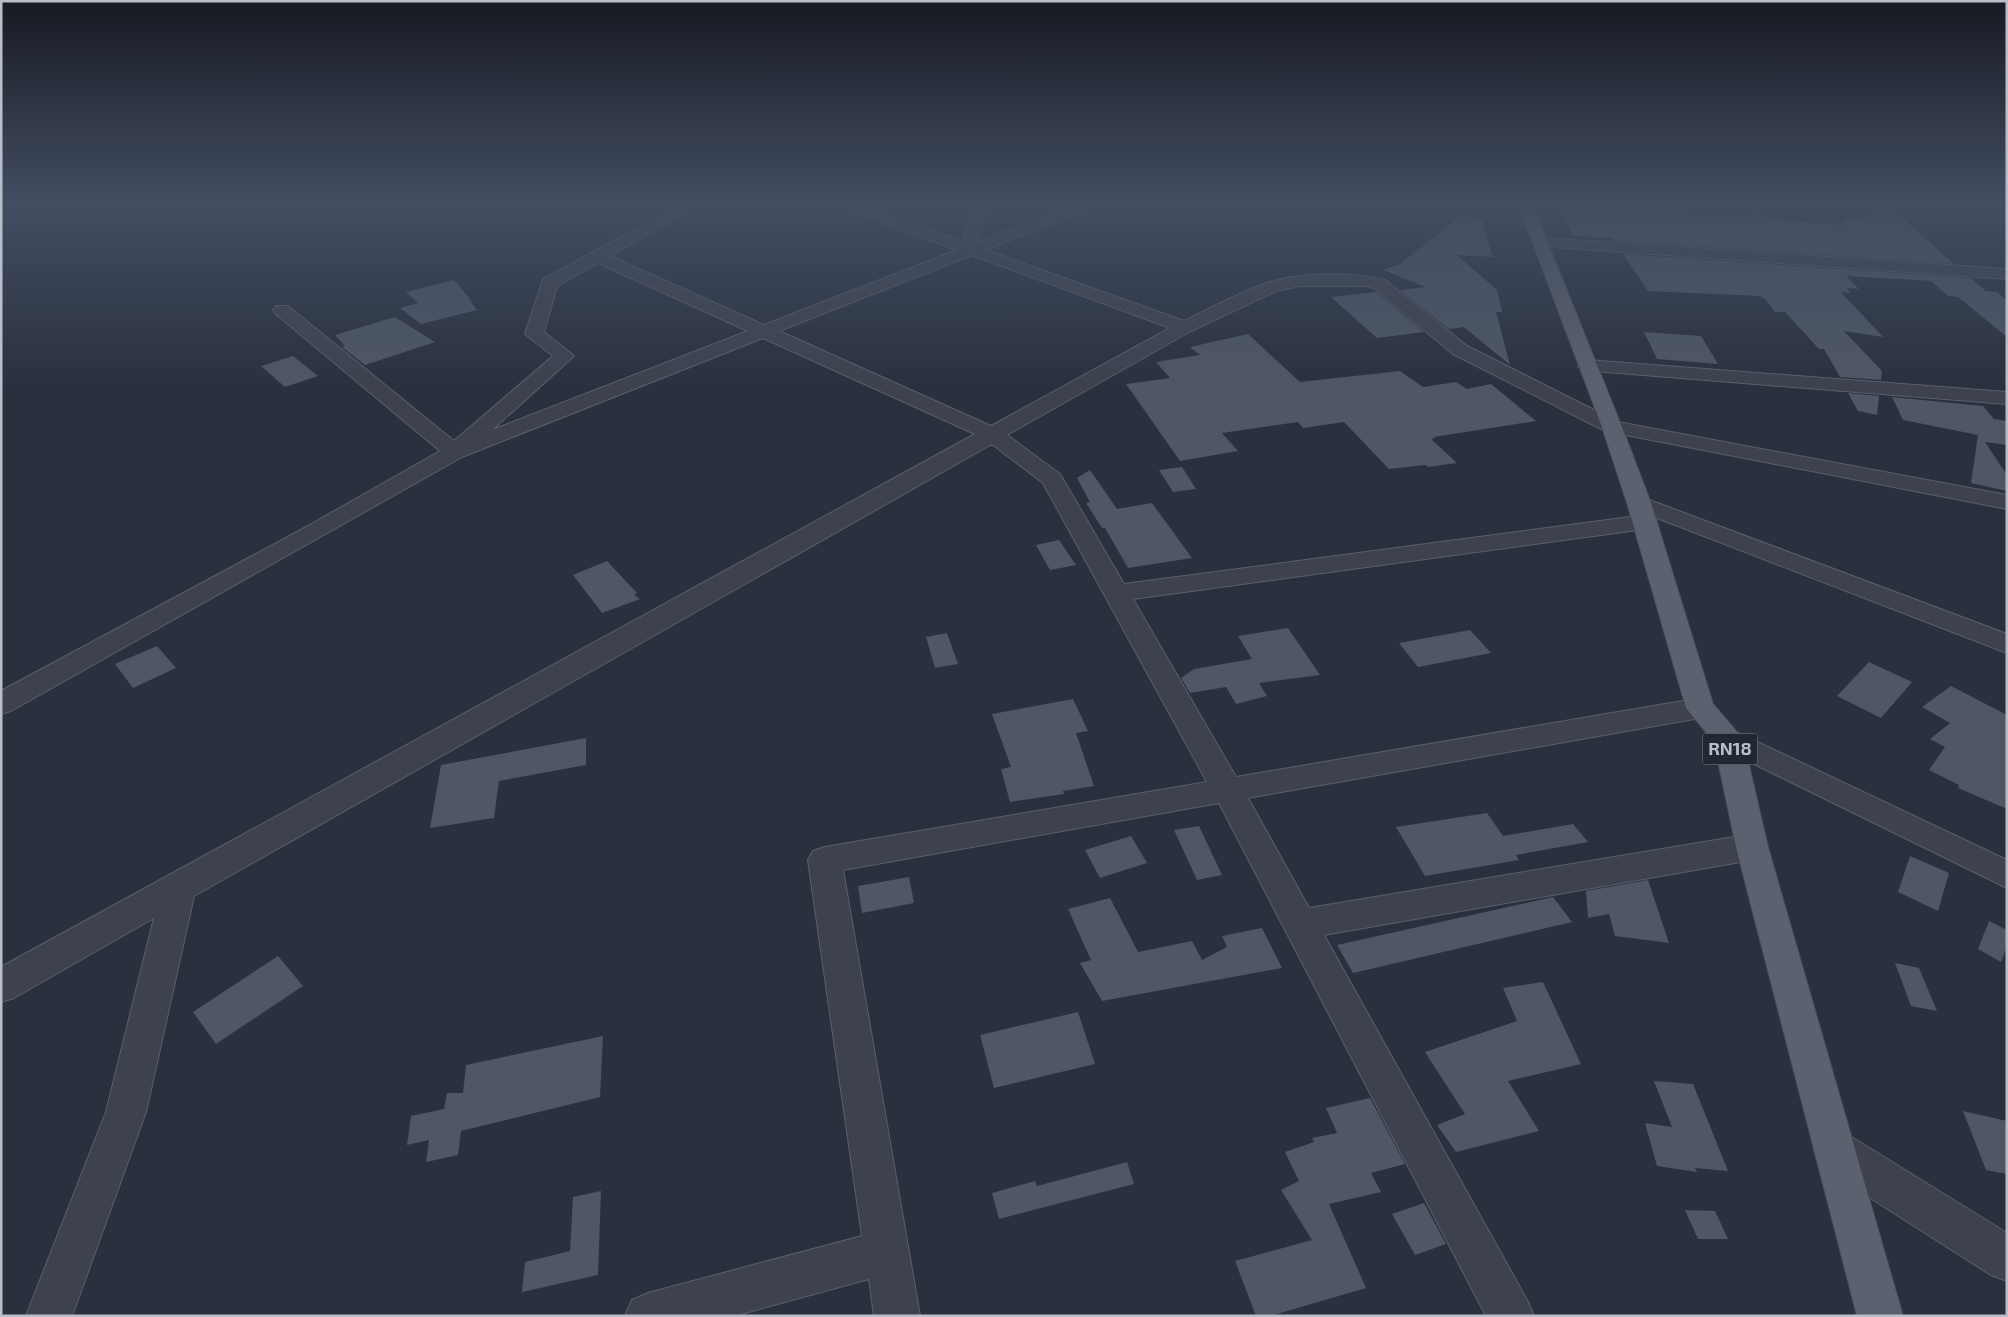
<svg xmlns="http://www.w3.org/2000/svg" width="2008" height="1317" viewBox="0 0 2008 1317" font-family="'Exo 2',sans-serif">
<style>
.building{fill:#4f5766}
.lines{fill:none;stroke-linecap:round;stroke-linejoin:round}
.minor-casing{stroke:#5a606b;stroke-width:2}
.primary-casing{stroke:#464b57;stroke-width:2}
.minor{fill:#3d424e;fill-rule:evenodd}
.primary{fill:#5b616e;fill-rule:evenodd}
.labels{text-anchor:middle;stroke-width:4;stroke-linejoin:round;paint-order:stroke}
.shield{fill:#212733;stroke:#8b919b;stroke-width:1}
.shield-label{font-size:18px;font-weight:bold;fill:#b9bec8}
</style>
<rect width="100%" height="100%" fill="#29303e"/>
<path class="building" d="M1558,204h119l4,10 55,3 22,-4 21,7 66,5 -4,-4 46,-9 13,4 54,48 -340,-23 -2,-3 -39,-2z
M1464,213l18,7 11,37 -36,-2 40,35 5,22h-6l14,53 -46,-38 -15,2 -49,-39 25,-3 -42,-17 17,-6z
M1623,254l348,24 15,13 11,1 10,9v36l-49,-40 -10,-1 -17,-15 -85,-5 13,13 -12,-1 4,5 -10,-1 42,45 -39,-6 38,40 -1,9 -41,-3 -16,-28h-5l-34,-37h-10l-10,-13 -5,-3 -112,-5z
M454,280l18,21h-2l7,9 -56,14 -21,-16 18,-5 -12,-11z
M1376,292l48,40 -47,6 -46,-41z
M395,317l40,25 -70,23 -23,-18 3,-1 -10,-11z
M1644,332l57,4 17,28 -61,-5z
M1248,334l52,48 100,-11 23,16 33,-5 11,7 24,-5 45,37 -102,16 1,1 -4,1 26,24 -29,4 -3,-2 -36,4 -45,-47 -41,6 -5,-6 -76,11 16,18 -58,10 -54,-77 44,-6 -14,-16 44,-7 -10,-8z
M293,356l25,20 -33,11 -24,-21z
M1848,393l31,3 -2,19 -19,-4z
M1892,397l91,9 11,13 13,2v24l-22,-3 22,33v16l-36,-8 7,-48 -75,-15z
M1182,467l14,22 -23,3 -14,-22z
M1090,470l27,39 35,-6 40,55 -64,10 -23,-40h-3l-16,-25 4,-1 -13,-24z
M1059,540l17,25 -26,5 -14,-25z
M607,561l30,32 -3,2 6,4 -38,14 -29,-38z
M1288,628l32,47 -61,8 8,13 -31,8 -10,-17 -36,6 -9,-15 13,-9 58,-10 -14,-23z
M1470,630l21,23 -73,14 -19,-24z
M947,633l11,31 -23,4 -9,-31z
M157,646l19,22 -43,20 -18,-24z
M1869,662l43,20 -31,36 -44,-22z
M1951,686l56,29v94l-49,-21 1,-3 -30,-15 16,-23 -15,-8 20,-16 -28,-16z
M1073,699l15,32 -12,2 18,53 -31,5 1,3 -54,8 -9,-33 10,-2 -19,-53z
M586,738v27l-87,16 -5,37 -64,10 11,-63z
M1487,813l16,23 70,-12 15,18 -72,13 3,5 -94,16 -29,-49z
M1199,826l23,49 -25,5 -23,-50z
M1131,836l16,27 -47,15 -15,-28z
M1910,856l39,17 -11,38 -40,-19z
M909,877l5,26 -52,10 -4,-27z
M1648,880l21,63 -54,-7 -6,-22 -21,4 -2,-27z
M1553,897l19,25 -219,51 -16,-28z
M1110,898l28,54 54,-11 10,19 25,-13 -5,-11 40,-8 20,40 -180,33 -22,-38 11,-3 -23,-51z
M1989,921l18,9v16l-6,16 -23,-13z
M278,956l25,30 -87,58 -23,-32z
M1895,963l24,5 18,43 -26,-5z
M1543,982l38,82 -73,17 31,50 -83,21 -19,-27 28,-11 -40,-62 92,-31 -14,-33z
M1078,1012l17,52 -101,24 -14,-53z
M603,1036l-3,61 -139,34 -3,24 -32,7 3,-22 -22,5 4,-29 33,-7 3,-16h16l3,-28z
M1654,1081l39,3 35,87 -33,-3 2,4 -40,-6 -12,-43 27,4z
M1370,1098l35,66 -34,9 10,19 -52,12 37,84 -96,28h-14l-21,-55 77,-21 -31,-50 18,-9 -14,-29 29,-10 -2,-4 25,-5 -11,-25z
M1963,1111l44,10v53l-21,-4z
M1127,1162l7,22 -135,35 -7,-26 43,-12 2,5z
M601,1191l-3,84 -76,17 3,-30 45,-11 3,-54z
M1424,1203l22,41 -31,11 -23,-41z
M1685,1210l30,1 13,28h-30z"/>
<g class="lines">
<g class="minor-casing">
<path id="minor" d="M683,204h18l-91,52 154,69 193,-75 -117,-43 -2,-3h21l103,37 12,-34 2,-3h10l2,3 -11,35 99,-38h20l-2,3 -108,43 198,71c27,-13 53,-27 80,-37 32,-12 88,-12 121,-4l82,66 151,76 389,73v14l-402,-78 -152,-77 -79,-66 -10,-2h-64l-24,5 -85,40 -184,104 53,39 64,110 521,-69 8,2 4,5 -4,5 -8,2 -512,70 103,178 464,-79 10,3 4,7 -4,7 -10,3 -452,80 61,110 443,-74 12,4 4,9 -4,9 -12,4 -428,75 203,365 7,16h-48l-267,-513 -376,67 77,446h-46l-5,-37 -135,37h-109l7,-16 16,-7 214,-57 -54,-376 5,-9 12,-4 382,-65 -164,-299 -51,-39 -798,452 -48,216 -74,204h-46l80,-204 48,-194 -140,80 -13,4v-35l974,-533 -212,-96 -301,119 -451,254 -10,3v-23l307,-165 132,-75 -164,-137 -3,-4 3,-4h12l166,135 99,-85 -28,-22 18,-55zM972,255l198,73 -179,98 -212,-95zM598,263l150,68 -256,99 82,-74 -30,-24 13,-46z
M1542,238l465,31v10l-470,-33 -3,-3 3,-3z
M1588,360l419,32v12l-426,-34 -3,-4 3,-4z
M1639,496l368,138v19l-376,-145 -4,-5 4,-5z
M1728,728l279,132v28l-290,-142 -4,-7 4,-7z
M1835,1130l15,6 157,97v48l-16,-6 -171,-109 -6,-15 6,-15z"/>
</g>
<g class="primary-casing">
<path id="primary" d="M1518,204h14l90,223 29,76 62,201 30,35 25,108 135,469h-46l-121,-469 -22,-105 -28,-34 -59,-205 -25,-76z"/>
</g>
<use href="#minor" class="minor"/>
<use href="#primary" class="primary"/>
</g>
<linearGradient id="sky" x2="0" y2="1"><stop stop-color="#171a22"/><stop offset="0.52" stop-color="#434e63"/><stop offset="1" stop-color="#434e63" stop-opacity="0"/></linearGradient>
<rect width="2008" height="389" fill="url(#sky)"/>
<g class="labels">
<rect class="shield" x="1702.5" y="733.5" width="55" height="31" rx="4"/>
<g class="shield-label">
<text x="1730" y="755">RN18</text>
</g>
</g>
<rect width="2008" height="1317" fill="none" stroke="#b9bec8" stroke-width="5"/>
</svg>
